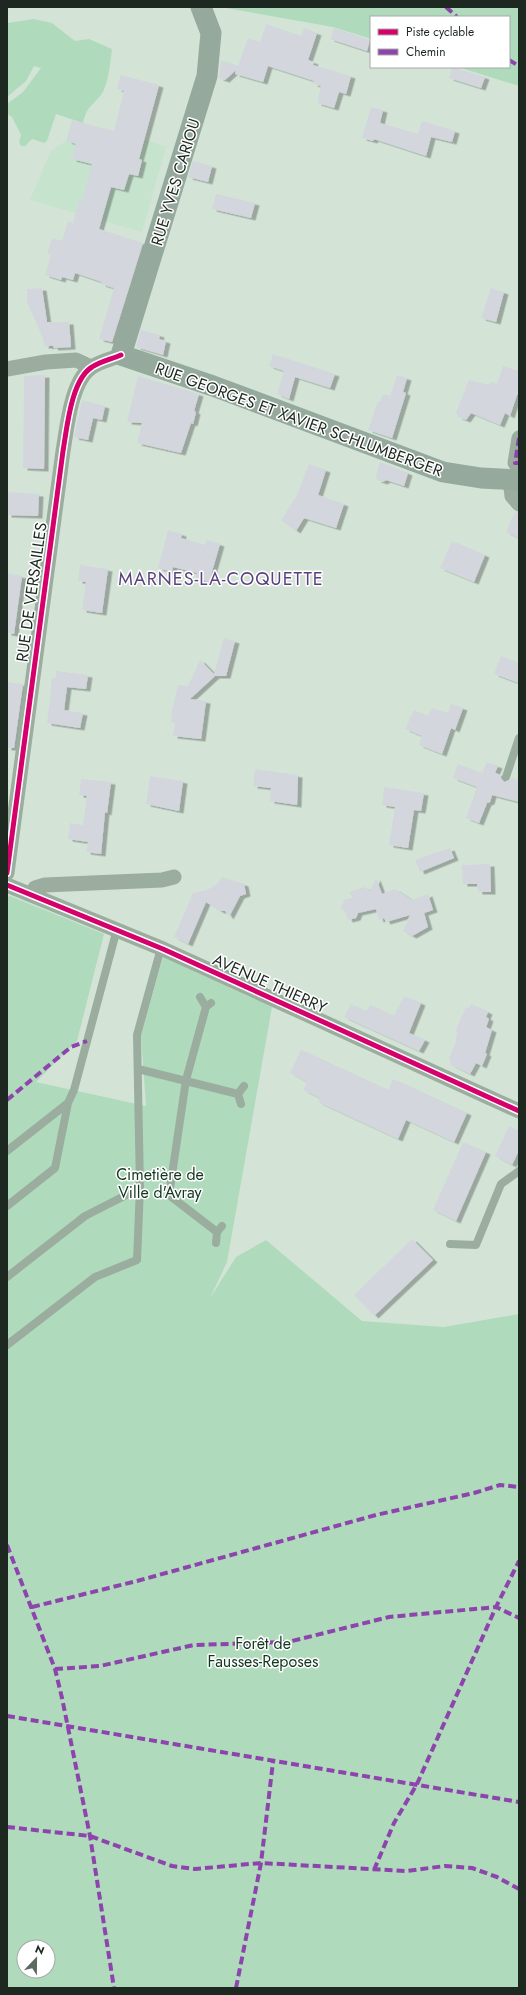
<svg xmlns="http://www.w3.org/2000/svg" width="526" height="1995" viewBox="0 0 526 1995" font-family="Jost,sans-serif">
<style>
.built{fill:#c6e3ce}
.green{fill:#afdbbc;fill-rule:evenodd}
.building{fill:#d3d6dc;filter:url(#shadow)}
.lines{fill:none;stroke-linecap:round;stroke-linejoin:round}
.service{stroke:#9aad9f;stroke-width:8}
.minor{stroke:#9aad9f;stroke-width:15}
.secondary{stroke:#95aa9c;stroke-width:21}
.quiet{stroke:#8e44ad;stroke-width:4;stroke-dasharray:8 4;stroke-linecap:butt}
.cycleway-casing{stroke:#fff;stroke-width:8}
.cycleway{stroke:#d6006c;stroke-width:5}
.labels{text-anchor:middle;stroke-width:3;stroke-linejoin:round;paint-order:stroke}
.street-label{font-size:16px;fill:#1d2820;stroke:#fff}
.park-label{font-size:16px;fill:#12361f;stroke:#fff}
.quarter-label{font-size:18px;letter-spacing:1px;fill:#5a417e;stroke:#fff}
</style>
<defs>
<filter id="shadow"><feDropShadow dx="4.5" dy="2.5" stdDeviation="0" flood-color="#0004"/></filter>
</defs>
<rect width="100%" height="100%" fill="#d3e4d7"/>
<path class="built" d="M72,120l72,19 22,8 -24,85 -112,-32 21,-49 15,-10z"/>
<path class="green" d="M220,7h299v79l-61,-19h51v-50h-138v22l-38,-12z
M34,19l18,4 23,18 14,-2 23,10c-2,14 -3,34 -11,46 -10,12 -14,11 -18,28l-27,-9 -9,27 -3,2 -12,-4 -7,7h-4l-2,-4 2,-7 -9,-18 -5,-3v-10l16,-12 18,-24 -7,-2 -8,15 -19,16v-74z
M10,896l94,38 -27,107 -41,41 110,24 -5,-71 22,-78 109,50 -45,255 -17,36 26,-41 30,-17 96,81 82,6 75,-13v674h-512v-1091zM24,1947h24v24h-24z"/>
<path class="building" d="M266,24l35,12 3,-8 13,5 -9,27 6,2 -1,3 38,11 -5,18 -7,-2 -5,16 -17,-5 4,-17 -8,-2 1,-3 -46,-15 -5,16 -28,-8 1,-4 -11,10 -6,-2 2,-18 17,6 10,-28 12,4z
M334,28l36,12 -3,11 -37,-12z
M452,67l33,10 -4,11 -32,-10z
M121,75l38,10 -20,74 3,1 -4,16 -9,-2 -5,16 -13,-3 -12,42 44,14 -31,99 -13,-3 15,-51 -13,-4 1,-2 -27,-9 -2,7 -11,-3 -1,3 -16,-5 6,-20 -4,-1 5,-16 10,3 6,-20 5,2 6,-22 3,1 10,-38 -20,-5 4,-15 -9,-3 5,-21 42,11 10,-40 -7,-2z
M371,107l12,3 -3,13 38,11 4,-13 33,10 -3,11 -21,-5 -5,19 -52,-17 -1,2 -11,-3z
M193,161l19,5 -4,16 -20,-5z
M216,194l39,9 -4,15 -39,-9z
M42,288l5,34h22l2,25 -17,1 -1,-2h-4v2l-1,-2h-4l-1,-8 -16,-36v-13z
M491,288l13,4 -8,30 -15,-4z
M141,330l19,5 -1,4 7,2 -3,14 -27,-8z
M273,354l62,20 -5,14 -35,-11 -6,22 -12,-5 7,-23 -15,-5z
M503,366l16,5v24h-2l-7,21 -5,-3 -5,12 -29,-12 -5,7 -8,-3 -2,-5 13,-32 20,5 1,-3 7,1z
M45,375l-1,94 -21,-1 1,-92z
M397,375l10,3 -4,14 3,1 -14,45 -24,-8 10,-29 2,1 3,-8 7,2z
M138,376l61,18 -5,17 2,1 -3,12 -2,-1 -10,30 -44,-10 5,-20 -15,-1z
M82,400l23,6 -3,14 -9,-2 -5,22 -14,-3z
M380,462l28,11 -4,13 -18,-6 -3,2 -6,-2 -1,-5z
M309,464l17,6 -8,25 26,9 -8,24 -32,-10 -8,13 -15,-11 16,-25z
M7,492l32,2 -1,22 -31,-1z
M515,512l4,1v25l-13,-6z
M168,530l14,4 -1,4 24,7 2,-5 13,4 -11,38 -13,-4 1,-5 -24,-6 -1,5 -14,-4z
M452,541l33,14 -11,27 -34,-14z
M80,565l28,4 -6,44 -20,-3 4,-28 -8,-1z
M7,573l15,3 -8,58 -7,-1z
M224,638l11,3 -9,35h-11l-25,23 16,2 -5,38 -28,-3 2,-13 -4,-1 1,-11 6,-26 10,1 12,-26 14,14z
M501,656l18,7v20l-25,-9z
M56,671l32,4 -2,14 -19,-2 -3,23 19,3 -3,15 -33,-5 5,-45h4z
M7,682l16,2 -9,64h-7z
M451,704l12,4 -8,22 -4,-2 -9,26 -23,-9 3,-9 -17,-7 9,-19 14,6 4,-8 16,5z
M487,762l11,4 -3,7 6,2v3l3,4 5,-1 3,-3 7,2v22l-27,-7 -2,7 -3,1 -8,20 -13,-5 11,-31 -24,-9 5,-14 24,9z
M255,769l43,6 -1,30 -27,-4 1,-13 -18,-2z
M150,776l33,5 -4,30 -33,-7z
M81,779l30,3 -4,31 -2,-1 -4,42 -15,-2 2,-10 -20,-3 2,-16 13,2 4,-29 -8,-1z
M384,787l40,6 -3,18 -7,-1 -6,38 -19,-3 6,-38 -13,-2z
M450,848l4,10 -34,14 -5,-12z
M490,864l1,28h-13l-1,-8h-14l-1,-19z
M222,877l22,7 2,10 -6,2 -11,21 -4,-6h-5l-14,-9 -18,42 -14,-7 19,-44 14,-3 10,-6z
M376,878l6,16 13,-5 17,11 16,-6 5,16 -9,3 4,14 -16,9 -9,-5 7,-16 -24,7 -2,-4 -5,2 -3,-11 -18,4 -2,5 -8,2 -3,-9 -5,-2 5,-10 8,-1 -4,-6 15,-5 6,4z
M404,996l17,7 -12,30 16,7 -6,11 -75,-34 7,-13 15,8 4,-7 24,11z
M471,1004l17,8 -2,5 3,2 -3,8 6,3 -7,23 2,1 -5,12 -6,-3 -6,11 -19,-9 -2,-7 8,-18 -2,-1 3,-6 -3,-1 11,-25 3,1z
M301,1050l87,40 5,-11 74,34 -13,29 -48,-22 -8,19 -80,-37 2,-4 -17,-8 4,-8 -17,-9z
M509,1126l10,5v19l-7,15 -17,-9z
M463,1142l23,10 -30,69 -23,-11z
M412,1239l21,21 -59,56 -20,-21z"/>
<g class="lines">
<path class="service" d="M506,777l13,-39
M200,997l6,10 5,-4
M206,1007l-20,73 -17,115 48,37
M138,1069l100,25
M241,1104l-3,-10 6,-8
M7,1151l61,-48 6,-13 43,-161
M7,1206l48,-38 13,-65
M216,1243l1,-11 5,-6
M450,1244l26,1 25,-61 18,-13
M7,1277l78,-61 55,-28
M7,1345l88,-68 42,-17 3,-72 -3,-153 24,-87"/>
<path class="minor" d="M7,369l39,-7 30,-2 15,7
M519,438l-4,25h4
M510,480l2,16 7,8
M7,873l56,-422c4,-23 8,-71 29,-84 9,-6 20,-8 29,-12
M7,885l156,64 356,162
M32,895l3,-7 10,-3 117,-5 12,-3"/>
<path class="secondary" d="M201,7l10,26 -4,43 -86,279 92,31 230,86 38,6 38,2"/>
<path class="quiet" d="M446,7l11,10
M509,60l10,6
M519,438l-4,25h4
M7,1100l64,-53 16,-6
M7,1545l48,124 7,29 28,138 24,152
M32,1607l105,-26 239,-66 98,-22 26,-8 19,2
M55,1669l45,-3 94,-21 94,-3 101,-25 107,-10 23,11
M7,1716l512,86
M7,1827l83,9 82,30 23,3 66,-6 145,8 39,-5 27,2 25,9 22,12
M374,1870l20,-47 23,-39 79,-177 23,-46
M236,1988l25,-125 12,-101"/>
<g class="cycleway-casing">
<path id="cycleway" d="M7,873l56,-422c4,-23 8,-71 29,-84 9,-6 20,-8 29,-12
M7,885l156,64 356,162"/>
</g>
<use href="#cycleway" class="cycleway"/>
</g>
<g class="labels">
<g class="street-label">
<text transform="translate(175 182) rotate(-73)" y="6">RUE YVES CARIOU</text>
<text transform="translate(299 419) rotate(20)" y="6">RUE GEORGES ET XAVIER SCHLUMBERGER</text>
<text transform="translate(31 592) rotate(-82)" y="6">RUE DE VERSAILLES</text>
<text transform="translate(270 983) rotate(24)" y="6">AVENUE THIERRY</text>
</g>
<g class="park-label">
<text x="160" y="1180">Cimetière de<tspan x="160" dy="18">Ville d'Avray</tspan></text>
<text x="263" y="1649">Forêt de<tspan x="263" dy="18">Fausses-Reposes</tspan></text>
</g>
<g class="quarter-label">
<text x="221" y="585">MARNES-LA-COQUETTE</text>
</g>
</g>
<rect width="526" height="1995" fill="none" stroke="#1d2820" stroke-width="16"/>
<rect x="370" y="16" width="140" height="52" fill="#ffffff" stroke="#a5a9a6"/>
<rect x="378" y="29" width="20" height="6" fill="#d6006c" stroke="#a5a9a6"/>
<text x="406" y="36" font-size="12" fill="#1d2820">Piste cyclable</text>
<rect x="378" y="49" width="20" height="6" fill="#8e44ad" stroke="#a5a9a6"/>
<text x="406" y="56" font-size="12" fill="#1d2820">Chemin</text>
<g transform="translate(36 1959) rotate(22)"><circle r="19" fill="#ffffff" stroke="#a5a9a6"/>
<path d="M0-3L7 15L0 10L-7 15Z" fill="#5d6a60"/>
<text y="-6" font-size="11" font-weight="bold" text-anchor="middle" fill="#1d2820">N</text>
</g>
</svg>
